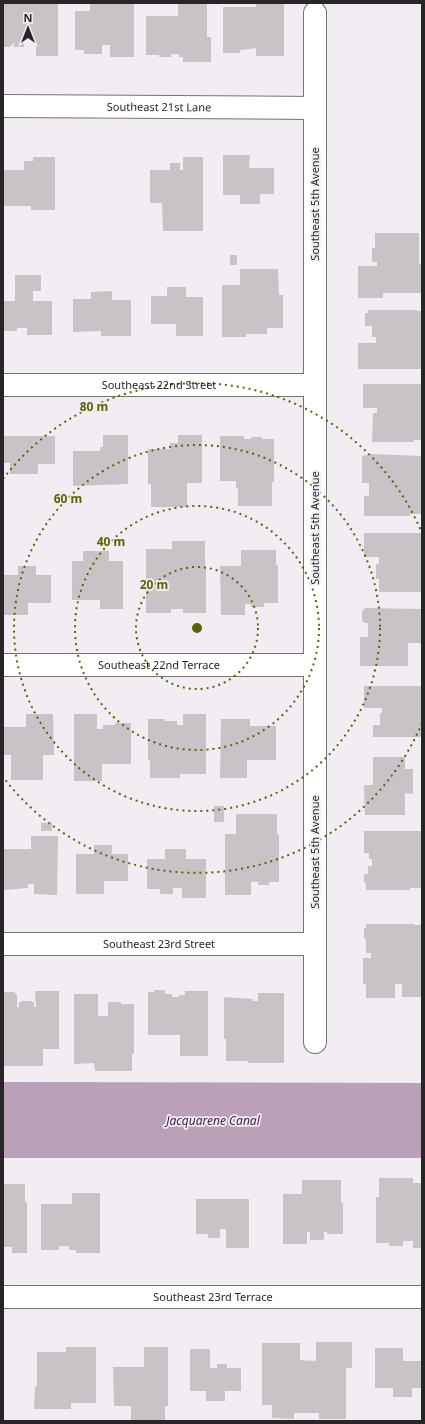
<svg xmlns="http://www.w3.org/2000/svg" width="425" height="1424" viewBox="0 0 425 1424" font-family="'Noto Sans',sans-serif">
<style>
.water{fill:#bba0ba}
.building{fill:#c7c3c7}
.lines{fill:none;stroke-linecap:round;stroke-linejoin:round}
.minor-casing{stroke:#767276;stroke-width:24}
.minor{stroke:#fff;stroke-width:22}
.ring{fill:none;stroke:#596404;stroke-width:2;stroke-dasharray:2 4}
.labels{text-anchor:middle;stroke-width:3.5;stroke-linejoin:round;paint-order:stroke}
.street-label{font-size:11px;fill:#282628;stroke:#f2edf2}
.water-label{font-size:12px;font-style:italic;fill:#452145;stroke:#f2edf2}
.centre{fill:#596404;stroke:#f2edf2;stroke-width:2}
.ring-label{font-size:12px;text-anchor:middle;font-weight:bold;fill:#596404;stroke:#f2edf2;stroke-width:3.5;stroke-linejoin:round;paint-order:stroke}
</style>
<rect width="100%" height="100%" fill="#f2edf2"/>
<path class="water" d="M3,1082l419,1v75h-419z"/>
<path class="building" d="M3,3h55v53h-22v-16h-12v7h-10v-4l-4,4h-6l-1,-2z
M90,3h44v54h-24v-12h-8v9h-18v-4h-9v-39h15z
M178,3h29v34h4v25h-28v-5h-4v-3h-8v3h-12v-2h-13v-39h32z
M256,3h28v53h-28v-8l-16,2v3h-17v-46h33z
M223,155h27l-1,13h25v26h-14v10h-20v-9h-17z
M33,157h22v53h-24v-4h-28v-36h21v-9h9z
M183,157h20v74h-40l-1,-28h-12v-33h20v-7h10v7h3z
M375,233h44v31h3v29h-39v5h-25v-32h19v-4h-5v-14h3z
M230,255h7v10h-7z
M240,269h38l1,26h4v33h-16v6h-21v3h-24v-52h18z
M15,275h26v16h-8v10h19v34h-25v-7h-10v3h-14v-30h12z
M167,287h19v10h17v39h-27v-12h-25v-28h16z
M112,291v9h19v36h-30v-5l-28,1v-33h18v-7z
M368,310h49v1h5v58h-64v-26h18v-6h-4v-11h-7v-13h3z
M363,384h59v56h-8v2h-42l1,-29h4v-5h-14z
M103,435h25v49l-55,2v-35h27v-4h3z
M178,435h24v48h-15v24h-36v-23h-3v-35h22v-6h8z
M3,436h52v28h-17v10h-28v-11h-7z
M220,436h24v3h7v-2h11v2h12v43h-2v24h-34v-18h-2v-7h-16z
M369,454l53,2v58h-12v2h-46v-20h5v-13h-7v-27z
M364,533h57l1,59h-43v-13h-3v-15h3v-7h-15z
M172,541h33v24h1v48h-23v-4h-12v4h-25v-64h26z
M241,550h35v15h2v38h-14v4h-13v-3h-6v11h-24l-1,-49h21z
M83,551h26v10h14v48h-23v-9h-28v-39h11z
M18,566h18v9h15v28h-23v12h-25v-40h15z
M365,608l57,1v34h-14v23h-48v-29h8v-14h-4l-2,-3v-9z
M364,686h58v50h-2v1h-47v-12h7v-12h2v-5h-18z
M26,714h27l1,41h-11v25h-32v-25h-8v-28h23z
M74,714h23v15h6v-4h12v-2h16v41h-29v17h-28z
M183,714h23v60h-26v4h-30v-18h-2v-41h17v2h12v4h6z
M221,719h29v7h26v34h-29v18h-27z
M373,757h32v12h8v25l-8,-1v22h-40l-1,-30h9z
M214,806h10v16h-10z
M236,814h41v20h2v48h-10v3h-11v-3h-7v13h-26v-61h11z
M41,823h11v8h-11z
M364,831h58v57h-12v2h-44v-7h-2v-9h4v-8h4v-7h-3v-6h-5z
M31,836h27l-1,59 -23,-1v-10h-6v4l-25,2v-41h28z
M94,845h18v9h16v27h-24v13h-28v-40h18z
M165,849h21v10h20v39h-24v-10h-9v6h-13v-5h-13v-30h18z
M366,924h48v1h8v72h-20v-13h-7v14h-29v-14h-3v-26h8v-5h-5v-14h-2v-11h2z
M154,990h11v4h7v3h7v-2h6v-4h23v65h-28v-21h-32v-43h6z
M35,991h24v58h-16v17h-40v-74h11l3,3v12h2v-4l3,-2h9l3,2v4h2z
M258,993h26v70h-36v-2h-22v-22h-2v-42l29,2v2h5z
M74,994h24v22h10v-14h13v2h13v50h-2v17h-37l-1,-8 -20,1z
M379,1178h34v5h9v65h-9v-7h-10v5h-14v-3h-13v-46h3z
M302,1180h39v23h2v31h-16v-2h-3v8h-14v-8h-3v12h-24v-50h19z
M3,1184h22v18h2v51h-15v-6h-9z
M72,1193h28v60h-24v-3h-7v-4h-10v4h-18v-46h31z
M196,1199h53v49h-23v-19h-6v9h-12v-4h-12z
M316,1342h36v26h-6v51h-27v-6h-25v6l-22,-1v-13h-10v-62h38v17l16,1z
M66,1347h30v56h-25v6h-37l1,-23h2v-34h29z
M144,1347h24v59h-3v15h-34v-15h-17l-1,-39h31z
M375,1348h28v13h19v27h-10v9h-19v-9h-18z
M190,1349h20v19h7v-4h10v4h14v23h-16v10h-19v-10h-16z"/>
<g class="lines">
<g class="minor-casing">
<g id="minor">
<path d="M315,13v1029"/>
<path id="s1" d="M3,106l312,2"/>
<path id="s2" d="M3,385h312"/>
<path id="s3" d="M3,665h312"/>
<path id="s4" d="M3,944h312"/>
<path id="s5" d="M3,1297h419"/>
</g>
</g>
<use href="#minor" class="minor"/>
</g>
<g class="ring">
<circle cx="197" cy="628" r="61"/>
<circle cx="197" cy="628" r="122"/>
<circle cx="197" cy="628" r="183"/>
<path d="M422 723A244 244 0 0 1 3 777M3 479A244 244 0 0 1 422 533"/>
</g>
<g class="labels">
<g class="street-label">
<text dy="4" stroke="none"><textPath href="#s1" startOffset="156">Southeast 21st Lane</textPath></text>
<text transform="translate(315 204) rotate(-90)" y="4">Southeast 5th Avenue</text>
<text dy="4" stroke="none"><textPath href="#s2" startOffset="156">Southeast 22nd Street</textPath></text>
<text transform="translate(315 528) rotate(-90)" y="4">Southeast 5th Avenue</text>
<text dy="4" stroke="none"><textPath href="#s3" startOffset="156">Southeast 22nd Terrace</textPath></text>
<text transform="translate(315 852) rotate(-90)" y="4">Southeast 5th Avenue</text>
<text dy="4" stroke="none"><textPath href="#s4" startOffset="156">Southeast 23rd Street</textPath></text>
<text dy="4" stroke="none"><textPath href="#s5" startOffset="210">Southeast 23rd Terrace</textPath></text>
</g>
<g class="water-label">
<text x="213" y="1125">Jacquarene Canal</text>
</g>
</g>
<circle cx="197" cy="628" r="6" class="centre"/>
<g class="ring-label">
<text x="94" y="411">80 m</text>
<text x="68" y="503">60 m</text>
<text x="111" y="546">40 m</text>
<text x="154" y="589">20 m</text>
</g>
<rect width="425" height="1424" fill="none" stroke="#282628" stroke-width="8"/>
<g transform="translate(28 28)" stroke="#f2edf2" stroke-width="3" paint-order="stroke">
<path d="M0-3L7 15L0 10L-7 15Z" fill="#282628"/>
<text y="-6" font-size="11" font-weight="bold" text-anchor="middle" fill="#282628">N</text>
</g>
</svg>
